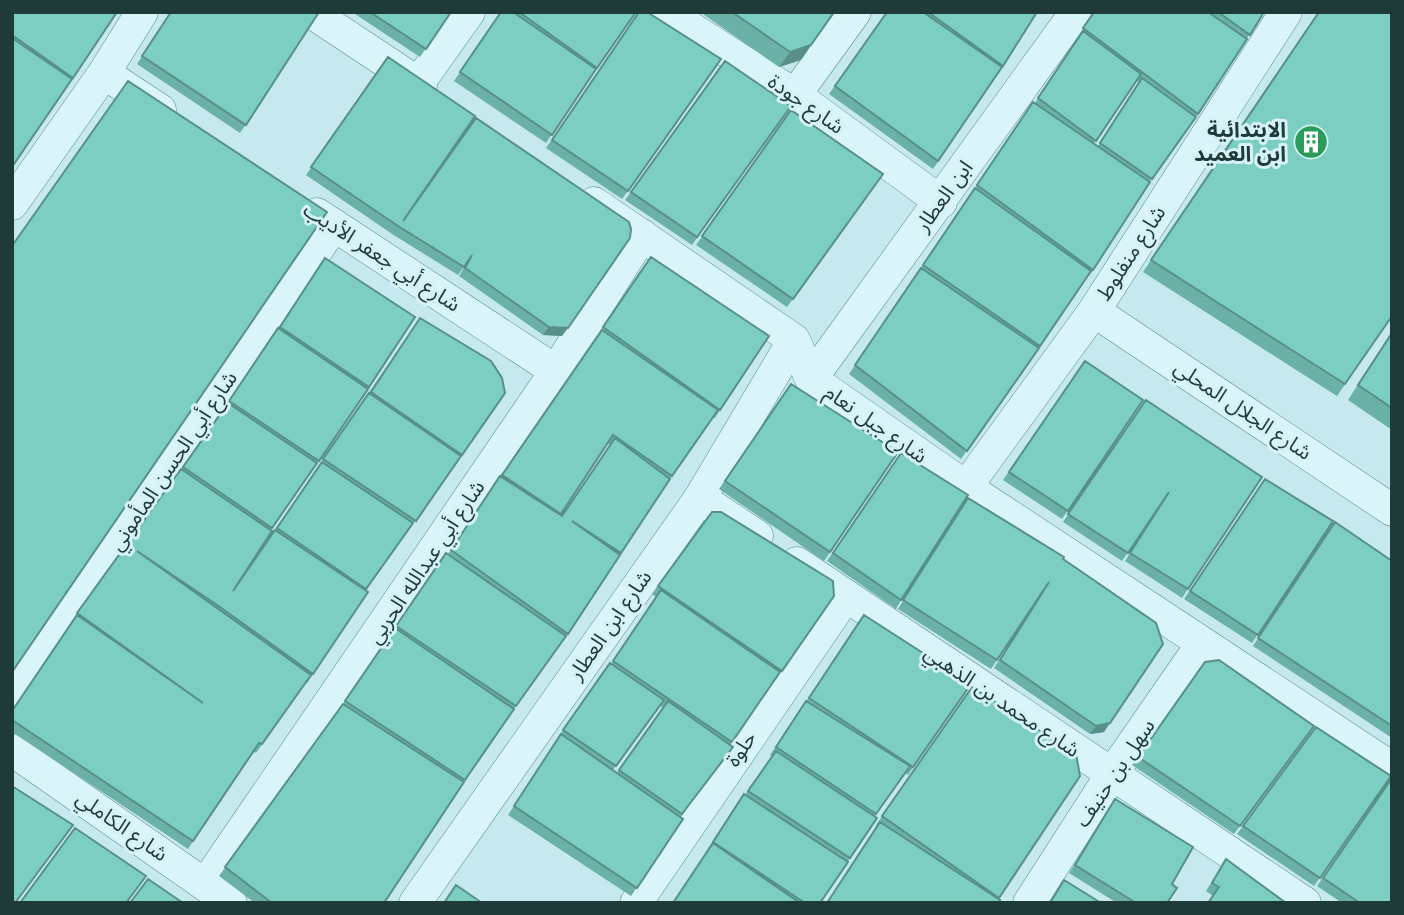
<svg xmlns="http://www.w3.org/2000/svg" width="1404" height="915" viewBox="0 0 1404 915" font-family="Lora,'Noto Sans Arabic',serif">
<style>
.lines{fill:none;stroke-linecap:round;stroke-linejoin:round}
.minor-casing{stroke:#5b8b8a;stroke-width:33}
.minor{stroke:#daf5f9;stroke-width:32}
.wall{fill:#6bb1a7;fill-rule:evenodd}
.shaded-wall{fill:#579088}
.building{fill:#7ccec2;stroke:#579088;stroke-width:2}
.labels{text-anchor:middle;stroke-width:6;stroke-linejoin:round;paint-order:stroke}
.street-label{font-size:21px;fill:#1f3b39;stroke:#d6f2f6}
.poi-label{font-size:21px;font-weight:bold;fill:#1f3b39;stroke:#d6f2f6;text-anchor:end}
</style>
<rect width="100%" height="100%" fill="#c6e9ef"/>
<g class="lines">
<g class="minor-casing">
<path id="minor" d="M311,12l110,73
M666,12l129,83 146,107
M104,73l56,37
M418,84l51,-72
M795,95l60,-83
M594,203l200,137 17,39 155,108 426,281
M12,204l92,-131 38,-61
M317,214l239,157
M1094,311l298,199
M811,379l265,-367
M966,487l128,-176 192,-299
M700,498l57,38
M797,563l508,340
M12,697l322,-472
M12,750l219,153
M205,885l351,-514 86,-136
M415,903l285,-405 94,-158
M636,903l210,-307
M1029,903l83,-129 90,-130"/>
</g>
<use href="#minor" class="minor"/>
</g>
<path class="wall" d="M12,12h105l-105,155z
M171,12h148l-79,121 -103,-69z
M352,12h99l-31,45z
M501,12h135l-45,64 -45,67 -92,-62z
M639,12l82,47 -99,140 -76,-51z
M700,12h134l-33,48 -22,7z
M887,12h150l-35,55 -69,102 -104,-75z
M1094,12h170l-68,105 -50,70 -53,83 -6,8v-1l-126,182 -112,-85 179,-264 7,-7zM1136,80l3,2 -41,64 -4,-3z
M1319,12l73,304 -55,80 -194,-124z
M388,57l15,164 73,-103 86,218 -19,-1 -84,-59 7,-12 -8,11 -66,-41 -86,-59z
M725,61l66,45 -99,139 -67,-45z
M791,110l92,64 -96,133 -91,-62z
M651,257l69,153 -5,8 -2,-1 -43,62 -102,155 -58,80 -47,68 -79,121h-129l-36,-27 124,-172 103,-151 2,1 47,-70zM607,443l3,2 -48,71h-2z
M325,258l44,129 -98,143 -36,58 185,-270 42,137 -97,136 -52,83 -6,9 -1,-1 -50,71 -3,-2 -65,98 -176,-117v-21l60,-90 152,-212z
M1392,331v99l-44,-30z
M1085,361l58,39 -81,119 -59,-39z
M791,384l107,68 -74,109 -105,-72z
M1146,400l116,77 -80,121 -57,-37 35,-56 -38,56 -59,-39z
M901,453v147l-5,9 -69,-48z
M1265,479l68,42 -81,122 -68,-44z
M962,506l101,53 41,173 -14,2 -96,-66 44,-69 -47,70 -93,-60z
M712,512l122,84 -58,83h-1l-94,138 2,2 -52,77 -123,-81 55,-85 48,-66 45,-67 -4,-3zM660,705l3,3 -46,65 -4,-3z
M1335,522l57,39v177l-139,-92z
M864,615l107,69 -63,91 -3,-2 -30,43 2,2 -57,85h-147l65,-101 7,-7 27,-39 -2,-1z
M1205,662l109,64 -80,108 -102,-69z
M972,687l108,89 -82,123 -122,-74z
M1316,727l75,49 -77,110 -77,-52z
M1392,778v125h-50l-25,-17z
M1115,799l57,85 -5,19h-50l-48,-30z
M1226,859l60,44 -73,-7 -7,-5z"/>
<path class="shaded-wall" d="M811,45l-10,15 -22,7 11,-15z
M549,327l19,1 -6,8 -19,-1z
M1110,723l-6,9 -14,2 6,-8z"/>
<path class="building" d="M12,12h105l-44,66 -61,-43z
M171,12h148l-73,113 -104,-69z
M370,12h81l-25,37z
M501,12h12l83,57 -44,66 -92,-63z
M519,12h117l-39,56z
M639,12h8l74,47 -93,132 -76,-51z
M732,12h102l-23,33 -21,7z
M887,12h36l79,55 -64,94 -103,-75z
M928,12h109l-34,54z
M1094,12h114l39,27 -49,75 -115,-86z
M1218,12h46l-14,23z
M1319,12h73v304l-47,68 -194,-124z
M1083,31l58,43 -45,67 -58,-43z
M12,38l60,41 -60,88z
M388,57l87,59 -72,105 73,-103 153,104 2,7 -1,9 -62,90 -19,-1 -84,-59 7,-13 -8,12 -66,-41 -87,-59z
M725,61l66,45 -94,131 -66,-45z
M1142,78l54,39 -44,62 -52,-36z
M128,81l199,131 -315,460v-426z
M1033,102l117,80 -57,88 -116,-85z
M791,110l92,64 -90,125 -91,-63z
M975,188l116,83 -51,75 -117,-81z
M651,257l118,79 -49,74 -117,-83z
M325,258l90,59 -46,70 -89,-60z
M921,268l118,80 -72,103 -112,-86z
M420,318l71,43 11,17 3,15 -43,62 -91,-63z
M278,328l90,61 -49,72 -90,-60z
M602,330l116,80 -46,66 -59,-41 -52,79 -59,-39z
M1392,333v75l-34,-23z
M1085,361l58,39 -75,111 -59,-39z
M791,384l107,68 -68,100 -105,-71z
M369,393l92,63 -45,65 -93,-62z
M1146,400l116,77 -74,112 -58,-36 39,-61 -41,61 -60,-39z
M228,403l89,60 -45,65 -89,-61z
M615,438l55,41 -49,74 -49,-32 48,34 -52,79 -117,-84 49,-74 62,40z
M901,453l67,42 -67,105 -68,-47z
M322,462l91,61 -47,66 -89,-61z
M181,469l91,62 -39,60 42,-61 93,62 -55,82 -93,-67 -83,-56 174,124 -49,69 -3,-1 -66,98 -181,-121v-9l65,-96 126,88 -126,-90z
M1265,479l68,42 -75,114 -68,-44z
M968,498l96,59 -1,2 93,64 7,21 -53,79 -14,3 -96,-66 49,-78 -52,78 -94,-60z
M712,512h9l112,69 1,15 -52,75 -124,-85z
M1335,522l57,39v165l-134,-88z
M446,553l120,83 -50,70 -120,-80z
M661,590l119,82 -48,70 -119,-81z
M864,615l107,69 -58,83 -104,-69z
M395,628l119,81 -49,71 -120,-79z
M1219,660l95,66 -74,100 -102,-69 67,-95z
M610,663l54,37 -48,66 -53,-36z
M972,687l104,67 4,22 -81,122 -117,-82z
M668,701l65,46 -51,67 -63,-44z
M806,701l104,65 -34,48 -100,-67z
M343,704l121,78 -80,121h-112l-47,-36z
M1316,727l75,49 -71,102 -77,-52z
M561,734l122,85 -46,69 -123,-82z
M776,751l101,67 -27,40 -102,-67z
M1392,778v125h-32l-37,-25z
M12,786l61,39 -58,78h-3z
M744,794l104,68 -28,41h-15l-92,-61z
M1115,799l78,48 -21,37 5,4 -10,15h-31l-61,-38z
M880,822l120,78 -2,3h-171z
M75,828l71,48 -20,27h-106z
M713,843l87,60h-127z
M1226,859l60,44h-78l11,-16 -7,-4z
M148,879l35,24h-53z
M1064,880l37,23h-51z
M456,885l26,18h-38z"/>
<defs>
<g id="building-disc" transform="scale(1.75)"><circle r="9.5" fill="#2a9b5b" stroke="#d6f2f6"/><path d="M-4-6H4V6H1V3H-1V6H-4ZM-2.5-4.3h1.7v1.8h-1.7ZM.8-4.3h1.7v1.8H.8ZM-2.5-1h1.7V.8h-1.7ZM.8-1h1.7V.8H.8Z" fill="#fff"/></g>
</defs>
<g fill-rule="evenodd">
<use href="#building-disc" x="1311" y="142"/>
</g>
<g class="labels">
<g class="street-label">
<text transform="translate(806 104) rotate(35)" y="7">شارع جودة</text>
<text transform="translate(944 196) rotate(-54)" y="7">ابن العطار</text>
<text transform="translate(1131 253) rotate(-57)" y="7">شارع منفلوط</text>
<text transform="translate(382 257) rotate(33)" y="7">شارع أبي جعفر الأديب</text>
<text transform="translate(1243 410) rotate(34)" y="7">شارع الجلال المحلي</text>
<text transform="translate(876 424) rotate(35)" y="7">شارع جبل نعام</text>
<text transform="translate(173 461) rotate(-56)" y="7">شارع أبي الحسن المأموني</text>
<text transform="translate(426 562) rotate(-56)" y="7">شارع أبي عبدالله الحربي</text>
<text transform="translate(610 625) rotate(-55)" y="7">شارع ابن العطار</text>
<text transform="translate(1002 701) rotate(34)" y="7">شارع محمد بن الذهبي</text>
<text transform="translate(741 749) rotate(-56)" y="7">حلوة</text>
<text transform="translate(1115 773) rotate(-56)" y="7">سهل بن حنيف</text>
<text transform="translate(122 826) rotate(35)" y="7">شارع الكاملي</text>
</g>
<g class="poi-label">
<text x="1286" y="137">الابتدائية<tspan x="1286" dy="24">ابن العميد</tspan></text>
</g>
</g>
<rect width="1404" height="915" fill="none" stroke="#1f3b39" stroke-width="28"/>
</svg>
